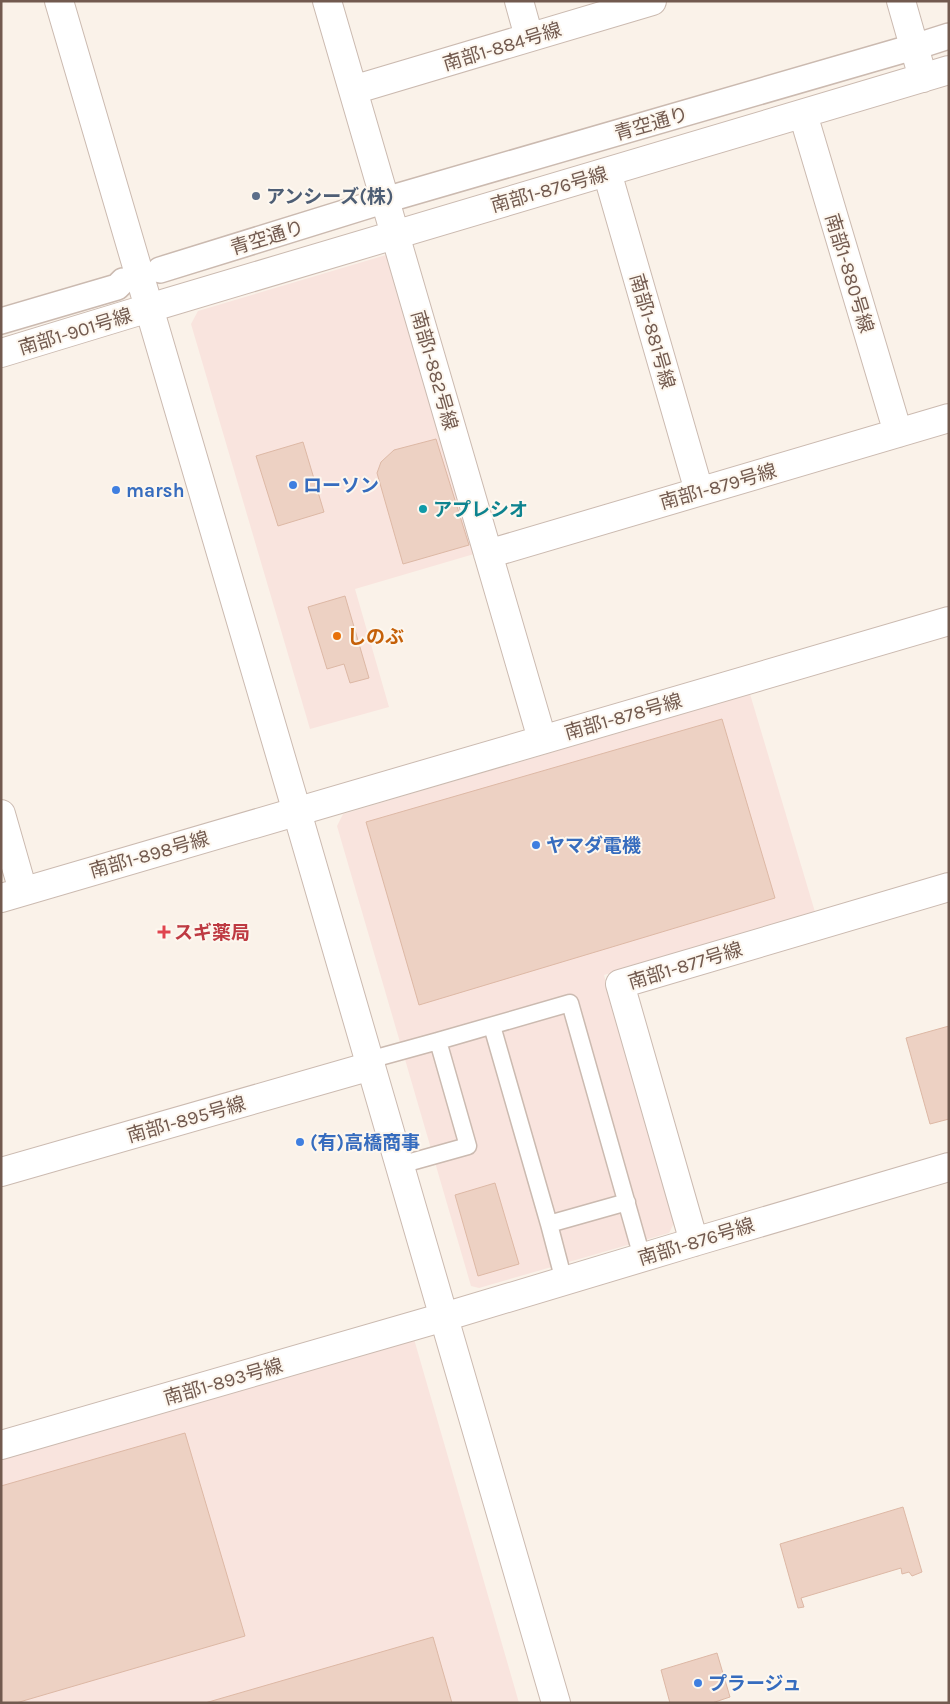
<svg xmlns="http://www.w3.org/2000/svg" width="950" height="1704" viewBox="0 0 950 1704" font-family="Karla,'Noto Sans JP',sans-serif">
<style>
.commercial{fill:#f9e4de}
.building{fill:#edd1c3;stroke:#ddb8a5}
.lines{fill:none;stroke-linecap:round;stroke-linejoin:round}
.service-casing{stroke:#cbbab0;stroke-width:19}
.pedestrian-casing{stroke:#cbbab0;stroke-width:28}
.minor-casing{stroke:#cbbab0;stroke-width:30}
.tertiary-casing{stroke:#cbbab0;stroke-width:30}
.service{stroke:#fff;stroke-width:16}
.pedestrian{stroke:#fff;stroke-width:25}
.minor{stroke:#fff;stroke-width:28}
.tertiary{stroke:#fff;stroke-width:28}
.service-dot{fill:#5c6f8a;stroke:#fdf7ef;stroke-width:2}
.shop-dot{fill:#3f7fe0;stroke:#fdf7ef;stroke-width:2}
.culture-dot{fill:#0f9aa8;stroke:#fdf7ef;stroke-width:2}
.food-dot{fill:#e8710a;stroke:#fdf7ef;stroke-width:2}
.health-dot{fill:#e0444e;stroke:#fdf7ef;stroke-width:2}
.labels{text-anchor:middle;stroke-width:4;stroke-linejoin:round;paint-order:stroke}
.street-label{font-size:19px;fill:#725a4f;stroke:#fdf7ef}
.service-label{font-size:19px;font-weight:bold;fill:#4e5e75;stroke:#fdf7ef;text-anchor:start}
.shop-label{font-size:19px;font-weight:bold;fill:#366cbe;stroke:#fdf7ef;text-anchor:start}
.culture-label{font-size:19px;font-weight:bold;fill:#0d838f;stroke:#fdf7ef;text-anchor:start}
.food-label{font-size:19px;font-weight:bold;fill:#c56008;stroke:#fdf7ef;text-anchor:start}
.health-label{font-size:19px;font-weight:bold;fill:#be3a42;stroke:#fdf7ef;text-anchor:start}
</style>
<rect width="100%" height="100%" fill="#faf2e9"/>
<path class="commercial" d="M386,255l88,299 -119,35 34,118 -79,22 -119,-405 7,-13z
M750,694l65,218 -211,63 71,246 -6,12 -190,55 -8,-2 -134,-460 6,-12z
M414,1339l105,364h-518v-244z"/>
<path class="building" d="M436,439l33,106 -66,19 -26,-91 4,-11 13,-12z
M303,442l21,70 -46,14 -22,-70z
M345,596l24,82 -19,5 -6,-19 -17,5 -19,-62z
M722,719l53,179 -356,107 -53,-183z
M949,1026v93l-19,5 -24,-86z
M495,1183l24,81 -41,12 -23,-81z
M185,1433l60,203 -229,67h-15v-217z
M903,1507l19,65 -10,4 -3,-4 -7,2 -1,-6 -100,30 3,9 -6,1 -18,-64z
M433,1637l19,66h-247z
M717,1653l13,44 -18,6h-42l-9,-33z"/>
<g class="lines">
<g class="service-casing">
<path id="service" d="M492,1026l57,198 78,-22
M369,1060l69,-19
M400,1165l68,-19 -30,-105 132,-38 72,254
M549,1224l15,57"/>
</g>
<g class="pedestrian-casing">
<path id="pedestrian" d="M927,43l22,-7
M399,196l504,-146
M160,270l213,-66
M1,321l116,-34 6,-6"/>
</g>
<g class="minor-casing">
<path id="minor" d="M327,1l215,738
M519,1l10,36
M901,1l22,77
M353,90l299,-89
M803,114l95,319
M607,172l92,319
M149,308l800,-238
M488,554l461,-136
M1,814l22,77
M1,898l948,-277
M1,1172l370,-106
M694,1242l-74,-258 329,-97
M1,1445l443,-128 250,-75 255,-75"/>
</g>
<g class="tertiary-casing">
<path id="tertiary" d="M59,1l238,811 259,891
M1,353l148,-45"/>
</g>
<use href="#service" class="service"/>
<use href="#pedestrian" class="pedestrian"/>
<use href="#minor" class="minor"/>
<use href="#tertiary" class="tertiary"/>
</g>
<circle class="service-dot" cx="256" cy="196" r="5"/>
<g class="shop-dot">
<circle cx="293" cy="485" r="5"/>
<circle cx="116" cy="490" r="5"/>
<circle cx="536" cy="845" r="5"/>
<circle cx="300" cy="1142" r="5"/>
<circle cx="698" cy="1683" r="5"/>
</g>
<circle class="culture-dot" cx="423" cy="509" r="5"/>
<circle class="food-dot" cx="337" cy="636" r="5"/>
<path class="health-dot" d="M161.5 924.5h5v5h5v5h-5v5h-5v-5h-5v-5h5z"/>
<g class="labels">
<g class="street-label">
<text transform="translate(502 46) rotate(-17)" y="7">南部1-884号線</text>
<text transform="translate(651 123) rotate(-16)" y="7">青空通り</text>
<text transform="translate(549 189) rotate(-16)" y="7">南部1-876号線</text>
<text transform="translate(267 237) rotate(-17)" y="7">青空通り</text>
<text transform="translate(850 273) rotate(73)" y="7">南部1-880号線</text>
<text transform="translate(75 331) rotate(-17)" y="7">南部1-901号線</text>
<text transform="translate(653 331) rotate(74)" y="7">南部1-881号線</text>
<text transform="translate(435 370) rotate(74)" y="7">南部1-882号線</text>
<text transform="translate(718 486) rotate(-16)" y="7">南部1-879号線</text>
<text transform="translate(623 716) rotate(-16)" y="7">南部1-878号線</text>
<text transform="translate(149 854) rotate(-16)" y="7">南部1-898号線</text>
<text transform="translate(685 965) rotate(-17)" y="7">南部1-877号線</text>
<text transform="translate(186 1119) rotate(-16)" y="7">南部1-895号線</text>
<text transform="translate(696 1241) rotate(-17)" y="7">南部1-876号線</text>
<text transform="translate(223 1381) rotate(-16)" y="7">南部1-893号線</text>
</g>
<g class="service-label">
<text x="266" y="203">アンシーズ(株)</text>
</g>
<g class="shop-label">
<text x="303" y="492">ローソン</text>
<text x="126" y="497">marsh</text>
<text x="546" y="852">ヤマダ電機</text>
<text x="310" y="1149">(有)高橋商事</text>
<text x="708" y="1690">プラージュ</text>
</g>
<g class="culture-label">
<text x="433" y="516">アプレシオ</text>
</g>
<g class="food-label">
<text x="347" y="643">しのぶ</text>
</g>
<g class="health-label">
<text x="174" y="939">スギ薬局</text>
</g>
</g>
<rect width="950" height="1704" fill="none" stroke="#725a4f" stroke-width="5"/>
</svg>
